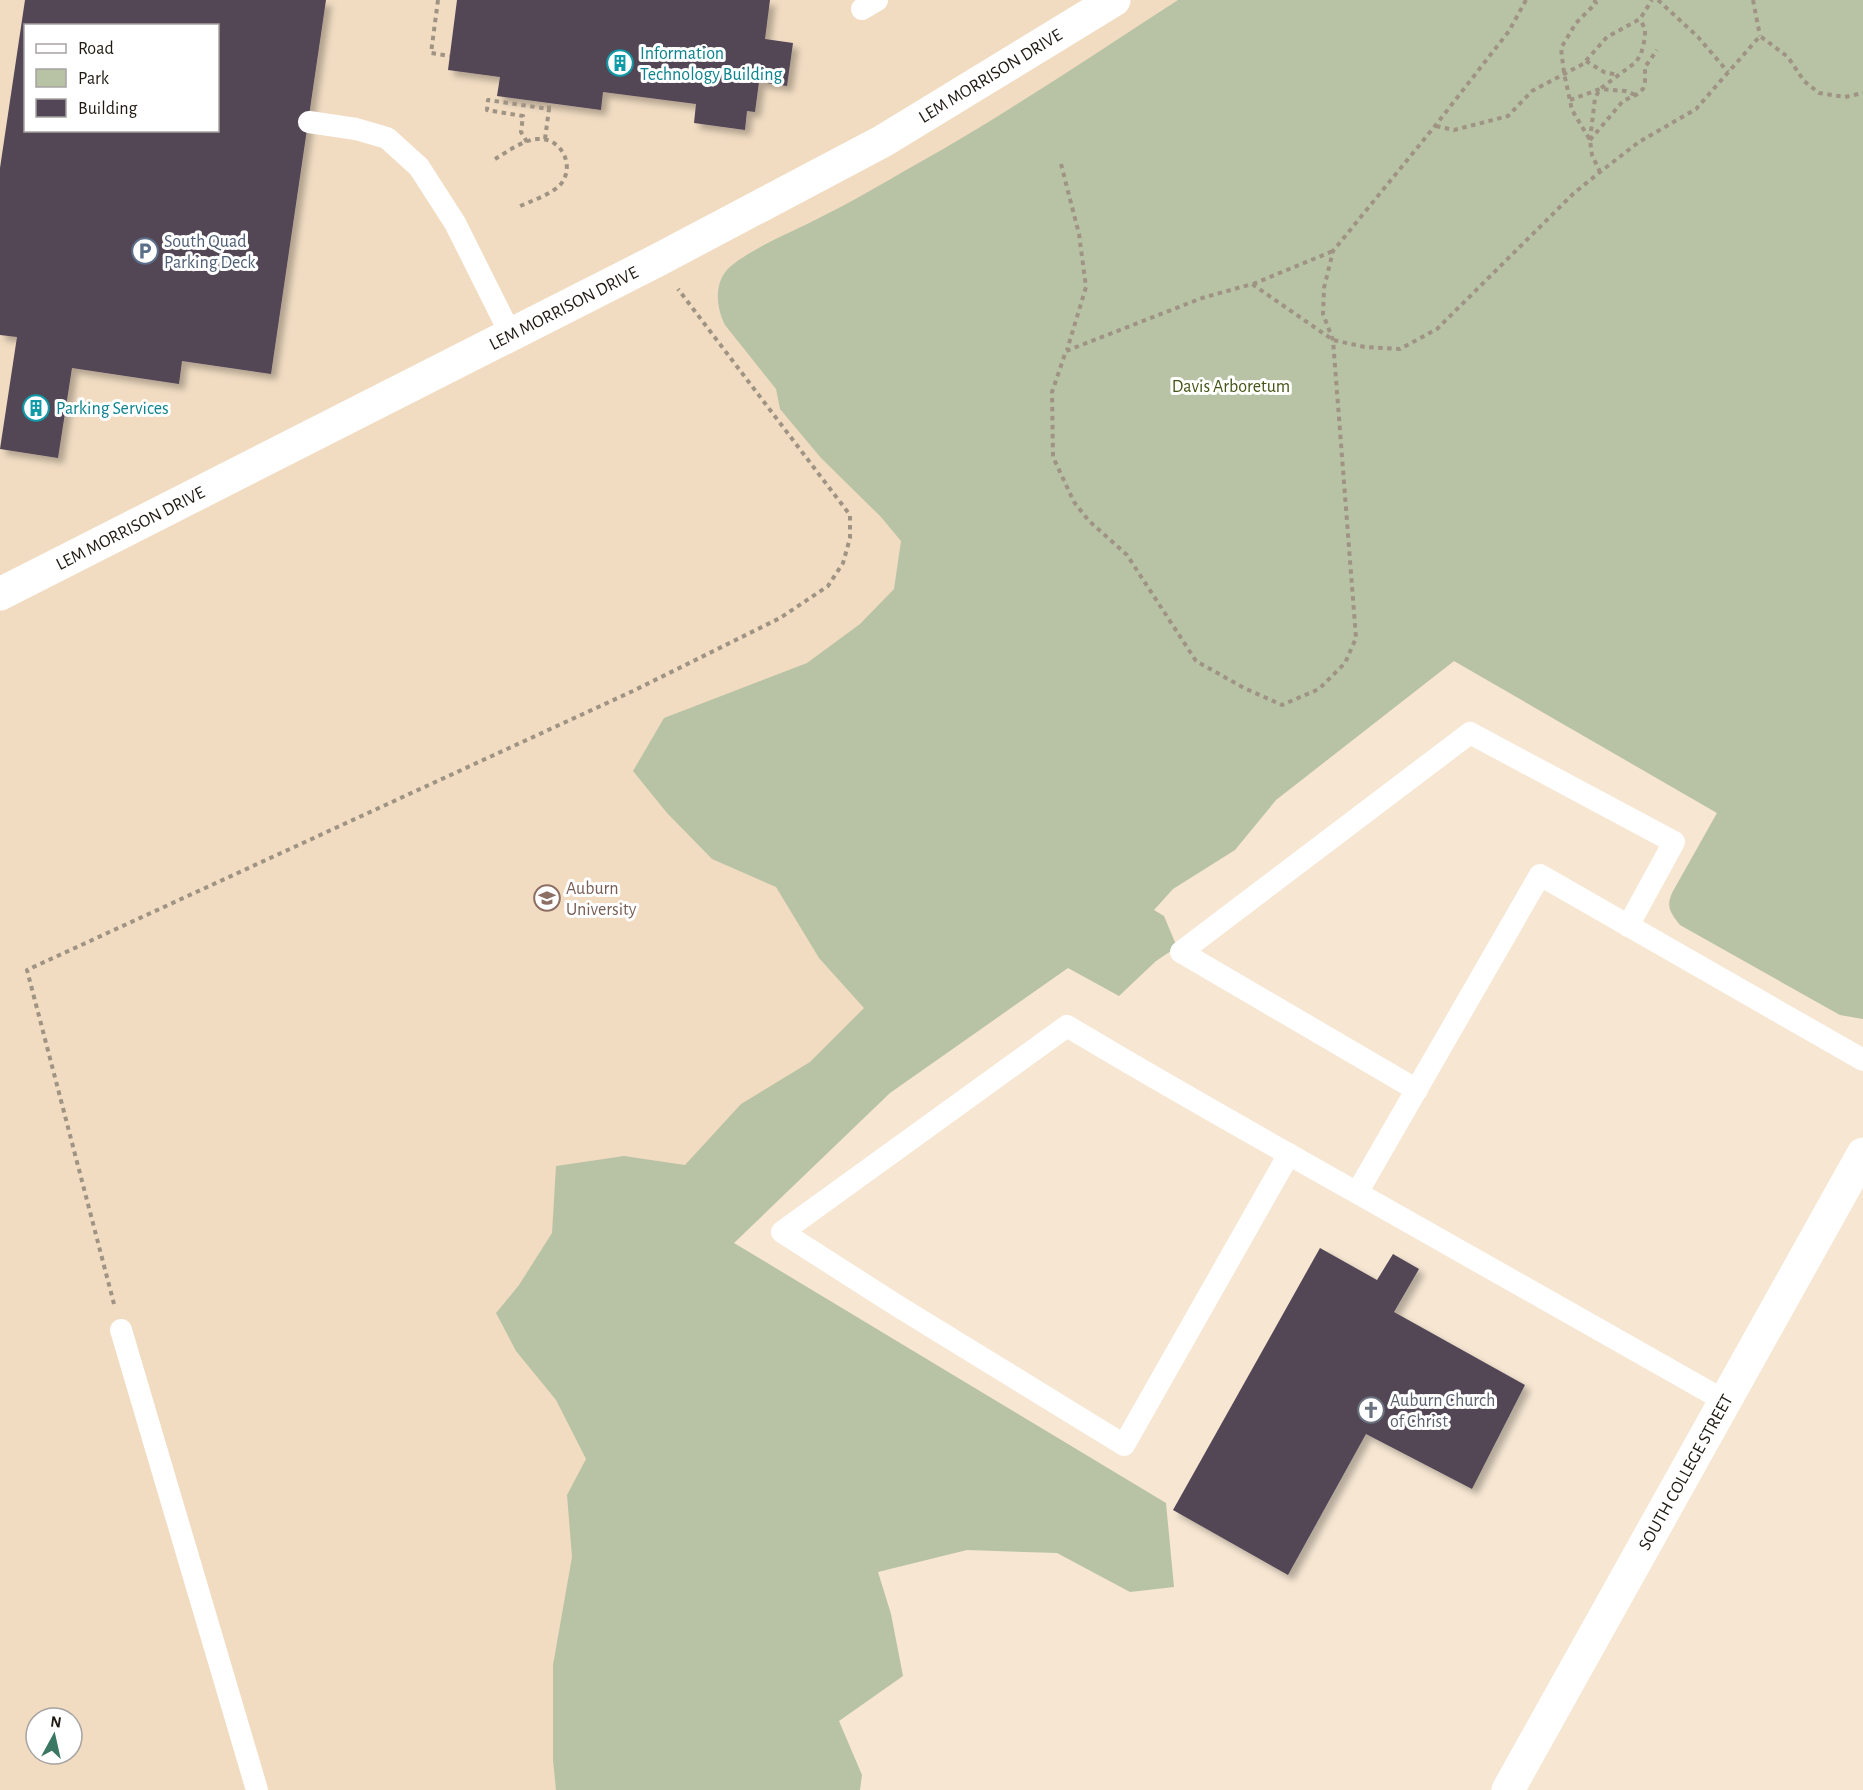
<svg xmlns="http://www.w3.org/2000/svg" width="1863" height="1790" viewBox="0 0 1863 1790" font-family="'Alegreya Sans',sans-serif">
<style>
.built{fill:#f1dcc2;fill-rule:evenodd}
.green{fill:#b8c3a5}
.building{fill:#524657;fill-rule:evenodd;filter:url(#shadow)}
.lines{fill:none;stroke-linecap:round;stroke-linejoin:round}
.path{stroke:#9f9384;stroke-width:4;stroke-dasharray:4.5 4.5;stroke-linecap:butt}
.service{stroke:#fff;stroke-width:22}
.tertiary{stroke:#fff;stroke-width:33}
.primary{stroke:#fff;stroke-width:33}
.labels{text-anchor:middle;stroke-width:6;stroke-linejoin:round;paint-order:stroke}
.culture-label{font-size:18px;fill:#0d838f;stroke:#fff;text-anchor:start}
.street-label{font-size:18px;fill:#201a13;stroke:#fff}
.service-label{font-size:18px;fill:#4e5e75;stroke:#fff;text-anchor:start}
.park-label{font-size:18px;fill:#445516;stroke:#fff}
.education-label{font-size:18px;fill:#785e54;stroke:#fff;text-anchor:start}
.worship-label{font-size:18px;fill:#5b616d;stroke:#fff;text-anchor:start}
</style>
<defs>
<filter id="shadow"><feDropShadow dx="5.5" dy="5.5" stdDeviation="3" flood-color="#0004"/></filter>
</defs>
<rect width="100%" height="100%" fill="#f6e6d2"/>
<path class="built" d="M0,0h1863v1019l-23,-4 -160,-90 -6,-7 -4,-8 -2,-7 4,-10 45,-80 -263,-152 -178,139 -666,476 -26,514h-584zM26,26h192v104h-192zM36,1718h36v36h-36z"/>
<path class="green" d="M1178,0h685v1019l-23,-4 -160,-90c-9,-12 -14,-17 -8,-32l45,-80 -263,-152 -178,139 -41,50 -62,39 -19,21 10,6 13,31 -21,14 -37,35 -51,-28 -178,125 -156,150 432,260 8,84 -44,5 -73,-39 -90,-3 -89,22 13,42 12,62 -64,45 23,54 -2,15h-304l-3,-30v-95l19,-108 -5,-62 19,-36 -30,-59 -40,-49 -20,-38 23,-28 33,-52 4,-67 68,-10 61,9 56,-61 69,-42 54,-54 -45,-50 -43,-71 -64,-28 -45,-46 -34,-42 31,-53 143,-55 53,-39 34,-35 7,-48 -20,-24 -60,-59 -41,-49 -4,-20 -51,-64c-9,-18 -12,-44 6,-59 23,-19 61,-34 88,-48 33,-16 64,-35 96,-53 90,-50 176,-109 263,-165z"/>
<path class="building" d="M25,0h301l-55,374 -89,-13 -3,23 -107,-16 -14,90 -58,-9 17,-112 -17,-2v-167zM26,26h192v104h-192z
M457,0h313l-5,39 28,4 -6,43 -28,-4 -4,30 -8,-1 -2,19 -51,-7 2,-19 -93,-12 -2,18 -104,-14 3,-19 -52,-7z
M1320,1248l57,32 16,-26 26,15 -25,43 131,73 -53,104 -106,-55 -78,141 -115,-65z"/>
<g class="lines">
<path class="path" d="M438,0l-7,53 19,3
M1526,0l-17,31 -74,95 -102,125 -9,37 -1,26 10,26 23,298 -11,25 -26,26 -37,16 -38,-17 -48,-27 -69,-106 -38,-34 -15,-19 -21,-45 -1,-65 14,-41 136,-53 50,-14 81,56 32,7 35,2 37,-20 136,-135 27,-22 39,-30 57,-33 64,-73 28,21 16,24 15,12 26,4 18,-4
M1594,0l2,3 -20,20 -15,25 3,25 8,37 18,30 2,15 8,17
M1658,0l40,37 30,35
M1753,0l7,36
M1586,61l18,11 14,3
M1570,100l30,-11 25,2 11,4
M1436,126l18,4 54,-14 24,-25 51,-27 24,-27 33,-18 12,-19
M545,139l4,-30
M1590,140l5,-42 5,-9 36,-27 5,-8 4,-16v-9l-5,-10
M1590,140l33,-39 13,-6 7,-6 2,-8v-14l12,-17
M527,142l-6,-10 2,-16 -36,-6 1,-10 61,9v-6
M495,159c12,-7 28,-19 42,-20 25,-2 39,28 23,46 -10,10 -29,16 -42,22
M1061,164l18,70 7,53 -19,63
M1253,284l80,-33
M114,1304l-87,-334 606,-279 147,-73 48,-32 15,-23 7,-25v-23l-172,-226"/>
<path class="service" d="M862,9l15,-9
M309,122l47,7 31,9 32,29 36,56 55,110
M1417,1090l-236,-138 289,-219 204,109 -46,84
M1289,1154l-165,291 -228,-140 -114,-73 285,-206c95,57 191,111 287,165 124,70 248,140 371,210
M1357,1193l183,-318 323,185
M121,1330l136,460"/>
<path class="tertiary" id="s1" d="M0,594l656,-333 227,-120 231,-141"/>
<path class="primary" id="s2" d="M1508,1790l355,-636"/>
</g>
<defs>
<g id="building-ring" transform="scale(1.35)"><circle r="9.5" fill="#fff" stroke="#0f9aa8" stroke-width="1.5"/><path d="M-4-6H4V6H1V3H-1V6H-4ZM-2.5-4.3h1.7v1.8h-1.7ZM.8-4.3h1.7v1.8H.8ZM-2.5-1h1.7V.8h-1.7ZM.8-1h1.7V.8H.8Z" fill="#0f9aa8"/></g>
<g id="parking-ring" transform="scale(1.35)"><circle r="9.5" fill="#fff" stroke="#5c6f8a" stroke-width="1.5"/><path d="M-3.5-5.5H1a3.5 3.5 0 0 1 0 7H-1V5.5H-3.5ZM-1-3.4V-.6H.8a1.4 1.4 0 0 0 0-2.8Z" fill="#5c6f8a"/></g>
<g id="university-ring" transform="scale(1.35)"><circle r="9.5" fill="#fff" stroke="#8d6e63" stroke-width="1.5"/><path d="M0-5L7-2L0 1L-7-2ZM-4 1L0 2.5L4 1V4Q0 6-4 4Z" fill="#8d6e63"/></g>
<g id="church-ring" transform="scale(1.35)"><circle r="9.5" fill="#fff" stroke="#6b7280" stroke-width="1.5"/><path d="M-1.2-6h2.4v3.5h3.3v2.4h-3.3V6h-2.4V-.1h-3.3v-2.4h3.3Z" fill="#6b7280"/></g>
</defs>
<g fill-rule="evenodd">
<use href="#building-ring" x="620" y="63"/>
<use href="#parking-ring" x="145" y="251"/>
<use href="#building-ring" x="36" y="408"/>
<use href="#university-ring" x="547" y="898"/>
<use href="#church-ring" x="1371" y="1410"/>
</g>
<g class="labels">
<g class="culture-label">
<text x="640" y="59">Information<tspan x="640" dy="21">Technology Building</tspan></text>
<text x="56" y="414">Parking Services</text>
</g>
<g class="street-label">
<text dy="6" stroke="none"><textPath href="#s1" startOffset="1118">LEM MORRISON DRIVE</textPath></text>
<text dy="6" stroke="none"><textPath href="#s1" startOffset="632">LEM MORRISON DRIVE</textPath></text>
<text dy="6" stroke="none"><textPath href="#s1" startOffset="146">LEM MORRISON DRIVE</textPath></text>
<text dy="6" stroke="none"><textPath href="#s2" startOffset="364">SOUTH COLLEGE STREET</textPath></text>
</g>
<g class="service-label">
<text x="164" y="247">South Quad<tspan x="164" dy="21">Parking Deck</tspan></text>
</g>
<g class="park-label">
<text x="1231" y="392">Davis Arboretum</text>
</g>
<g class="education-label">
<text x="566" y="894">Auburn<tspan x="566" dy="21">University</tspan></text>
</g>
<g class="worship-label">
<text x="1390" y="1406">Auburn Church<tspan x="1390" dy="21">of Christ</tspan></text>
</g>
</g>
<rect x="24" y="24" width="195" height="108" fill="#ffffff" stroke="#a6a3a1" stroke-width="1.5"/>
<rect x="36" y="44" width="30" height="9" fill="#ffffff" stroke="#a6a3a1" stroke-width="1.5"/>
<text x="78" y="54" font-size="18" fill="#201a13">Road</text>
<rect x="36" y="69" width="30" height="18" fill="#b8c3a5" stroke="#a6a3a1" stroke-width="1.5"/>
<text x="78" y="84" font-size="18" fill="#201a13">Park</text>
<rect x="36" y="99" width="30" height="18" fill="#524657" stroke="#a6a3a1" stroke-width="1.5"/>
<text x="78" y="114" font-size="18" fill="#201a13">Building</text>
<g transform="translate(54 1736) rotate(8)"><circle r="28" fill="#ffffff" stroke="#a6a3a1" stroke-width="1.5"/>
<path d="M0-4.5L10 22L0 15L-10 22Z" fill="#3a7863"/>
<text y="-9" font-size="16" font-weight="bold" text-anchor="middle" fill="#201a13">N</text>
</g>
</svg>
